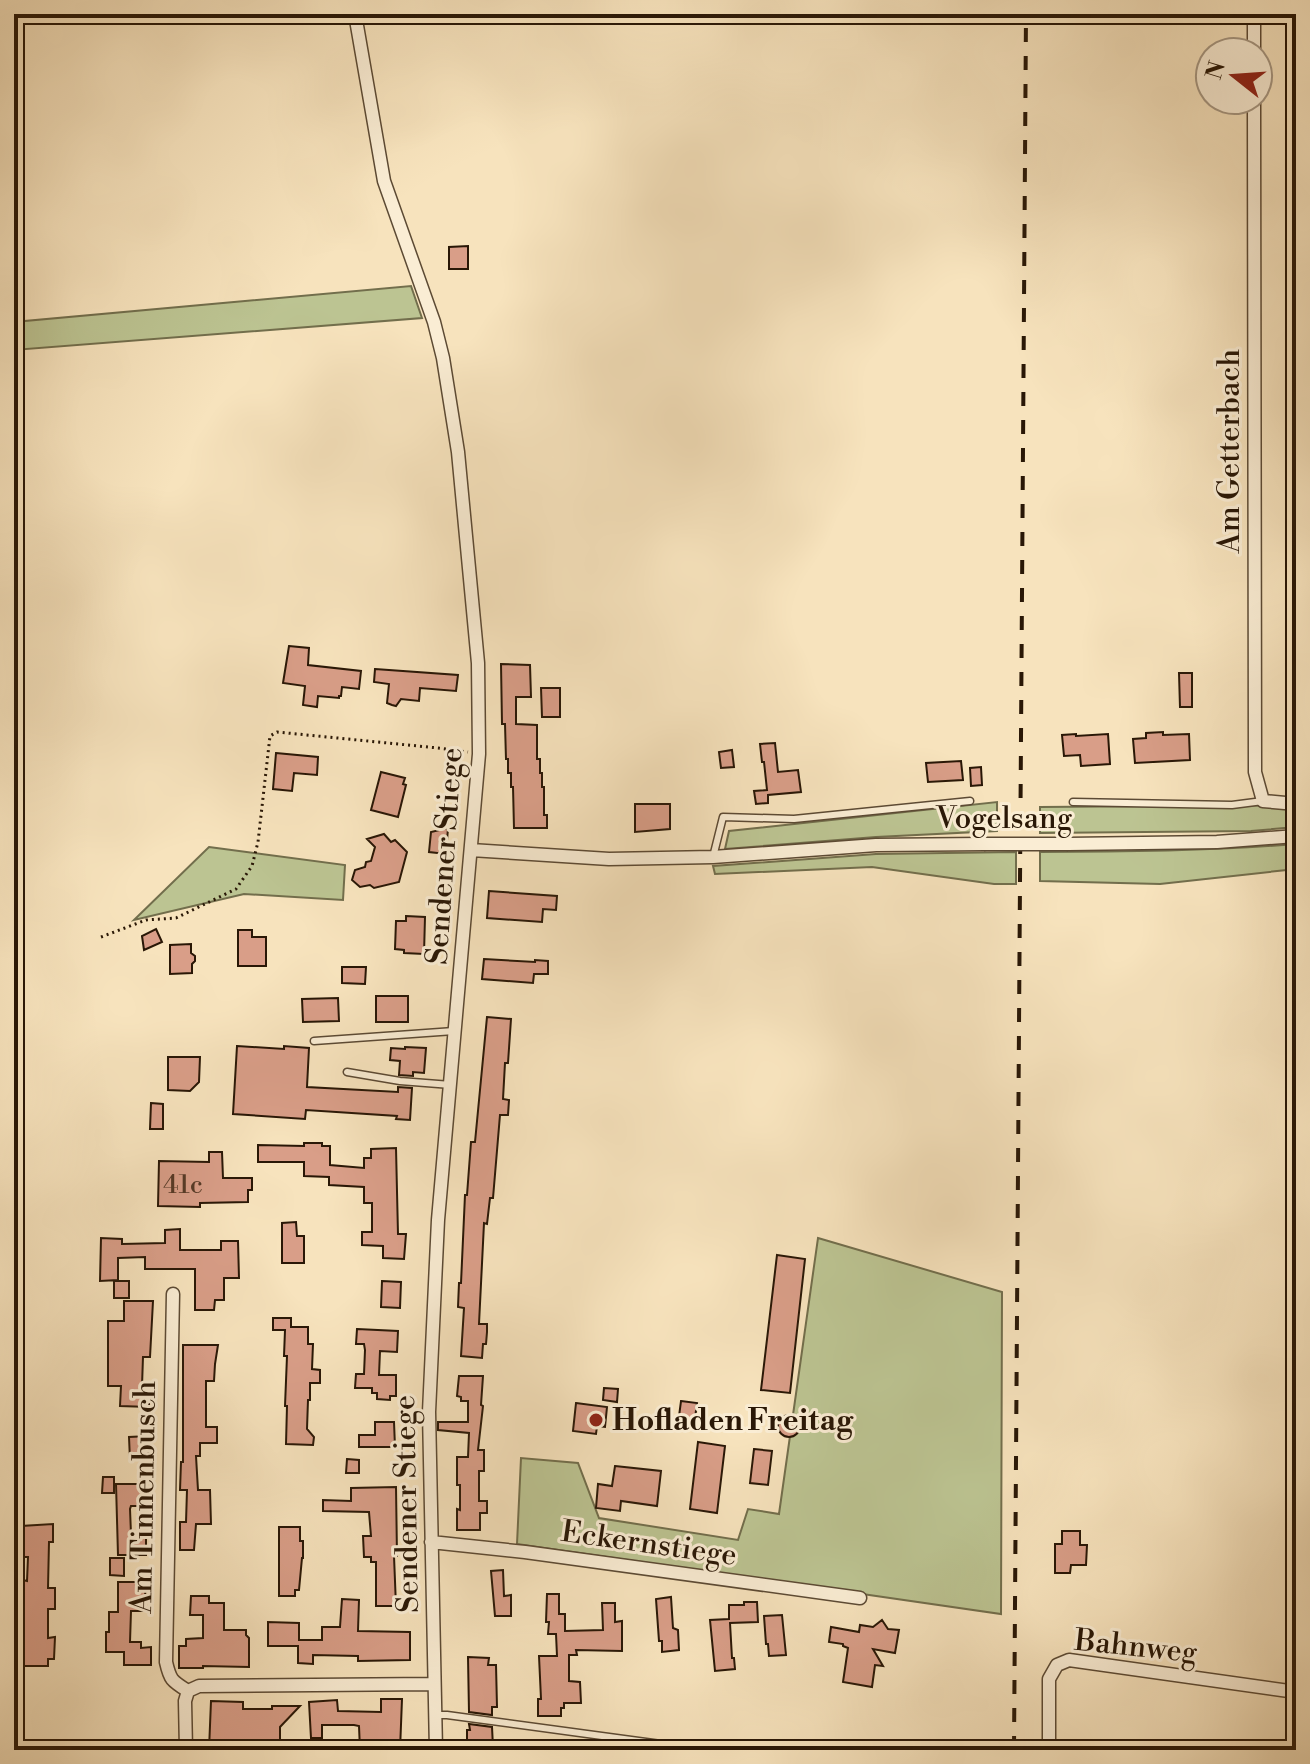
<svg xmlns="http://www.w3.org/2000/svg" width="1310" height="1764" viewBox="0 0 1310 1764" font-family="'Libre Bodoni',serif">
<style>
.green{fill:#bcc492;stroke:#726e4c;stroke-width:2}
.building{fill:#d99e88;stroke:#291706;stroke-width:2}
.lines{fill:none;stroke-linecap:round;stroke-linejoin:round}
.service-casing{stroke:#5c4a34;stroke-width:9}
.minor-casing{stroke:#5c4a34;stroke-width:15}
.path{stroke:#291706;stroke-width:3;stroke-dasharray:2 4;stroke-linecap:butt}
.service{stroke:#faedd4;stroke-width:6}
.minor{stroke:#faedd4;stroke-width:12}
.rail{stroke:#291706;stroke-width:4;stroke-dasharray:14 14;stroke-linecap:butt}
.minor-bridge-casing{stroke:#5c4a34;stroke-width:15;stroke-linecap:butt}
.minor-bridge{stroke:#faedd4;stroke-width:12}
.poi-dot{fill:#8f2418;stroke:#faedd4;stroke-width:3}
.labels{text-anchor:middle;stroke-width:6;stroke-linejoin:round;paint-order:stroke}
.number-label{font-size:26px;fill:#553926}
.street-label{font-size:30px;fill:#291706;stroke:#faedd4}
.poi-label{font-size:30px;font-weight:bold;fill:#291706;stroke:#faedd4;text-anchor:start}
</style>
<rect width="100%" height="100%" fill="#f7e3bd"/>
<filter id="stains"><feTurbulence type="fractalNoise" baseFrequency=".0025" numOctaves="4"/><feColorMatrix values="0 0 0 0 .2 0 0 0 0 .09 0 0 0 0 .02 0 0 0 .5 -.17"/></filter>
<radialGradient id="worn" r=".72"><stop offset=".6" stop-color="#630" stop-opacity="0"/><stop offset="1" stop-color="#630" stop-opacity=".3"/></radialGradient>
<path class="green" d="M411,286l11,32 -408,32v-28z
M997,802v29l-121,6 -151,12 4,-18z
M1296,805v22l-45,4 -211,2v-26z
M1296,844v25l-136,15 -120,-3v-29c85,0 171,-1 256,-8z
M209,847l136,18 -2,35 -99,-6 -110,26z
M1016,852v32h-22l-122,-17 -157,7 -2,-8 163,-12z
M818,1238l184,54 -1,322 -484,-70 4,-86 57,5 21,55 139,22 10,-31 31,5z"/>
<path class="building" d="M468,246v23h-19v-22z
M289,646l20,2 -1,17 53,6 -2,18 -17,-2 -1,9h-2v2l-21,-2 -1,11 -14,-2 2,-19 -22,-3z
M501,664l29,1 1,32h-15v27l21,1v34h3v14h2v14h2v28h3v13h-33l-1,-41h-2v-14h-3v-14h-2l-1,-35h-3z
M375,669l83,6 -2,16 -36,-3 -1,13 -18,-2 -5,7 -4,-1 -5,-2 2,-19 -15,-2z
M1179,673h13v34h-12z
M541,688h19v29h-18z
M1163,732v3l26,-1 1,26 -55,3 -2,-24 13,-1v-5z
M1076,734v2l32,-2 2,30 -29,2 -1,-11 -16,1 -2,-21z
M775,743l3,29 20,-2 3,22 -33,3v8l-12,1 -2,-13 13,-1 -3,-28h-2l-2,-18z
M732,750l2,17 -13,1 -2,-16z
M276,753l42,4 -1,18 -23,-2 -2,18 -19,-2z
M961,761l2,19 -35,2 -2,-19z
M981,767l1,18 -11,1 -1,-18z
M381,772l24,6 -2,6 3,1 -8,32 -27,-7z
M635,804h35v25l-35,3z
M448,828l-2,26 -17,-2 2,-20z
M384,834l7,8 4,-2 12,12 -8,30 -25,6 -4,-3 -10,2 -8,-7 3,-10 10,-3 1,-5 5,-1 4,-14 -8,-8z
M489,891l68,5 -1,14 -13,-1 -1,13 -55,-4z
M406,916l19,1 -1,37 -20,-1v-3l-9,-1 1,-28h10z
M156,929l6,13 -18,8 -2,-14z
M238,930h14v7h14v29h-28z
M191,944v9l4,3v5l-3,3v9l-22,1v-29z
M484,959l51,3v-2l13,1v13h-14l-1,9 -51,-4z
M342,967h24l-1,17 -23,-1z
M376,996h32v26h-32z
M338,998l1,23 -36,1 -1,-23z
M487,1017l24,2 -3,44h-3l-2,36 6,1 -1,15h-8l-7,83h-3l-3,26 -3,-1 -5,101h8v8l-1,12h-3l-1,14 -21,-2 3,-48 -6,-1 1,-24h2l4,-88h2l4,-53h4z
M237,1046l47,3v-3l25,2 -2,39 91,5v-5l14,1 -2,32 -14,-1 1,-3 -91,-6 -1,9 -72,-5z
M405,1047l21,1 -2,25 -11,-1v4l-14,-1 1,-14 -10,-1 1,-12 14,1z
M168,1057h32l-1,25 -9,9 -22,-1z
M151,1103l12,1v25h-13z
M304,1143h18v3h8v19l34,3v-10h7v-9l25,-1 2,86h8l-2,25 -21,-1v-12l-21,-1v-13h10v-29h-8v-16l-35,-2v-8l-25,-1v-14h-46v-17l46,1z
M209,1152h13l1,26h29v12h-4v12l-48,1v4l-42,-1 1,-45 50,1z
M296,1222l1,14h7v27h-22v-40z
M180,1229v21h41v-9h17l1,37h-15v22h-9l-1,10h-19v-41h-50v-12l-27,1v22l-18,1 1,-43 21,1v5l43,-1v-13z
M777,1255l28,4 -15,134 -29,-3z
M114,1281h15v17h-15z
M382,1281l19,1 -1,26 -19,-1z
M124,1301h29l-3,56h-7l-1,29h7v21l-29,-1 1,-20h-13v-65h16z
M273,1318h18v9h17v17h5l-1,25 8,1v13h-10v17h-2l-1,29 7,8 -1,8 -27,-1 1,-38h-2l2,-50h-3l1,-26h-12z
M357,1329l41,2 -1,21 -17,-1 -1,24h17v21h-6v4l-13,-1v-6h-5v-5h-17l1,-14h8l1,-24 -1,-6h-8z
M183,1345h35l-3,19 -1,17h-8v46h11v16h-17v13h-4l2,34h12l1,34h-15l-2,26h-14v-28h6l1,-32h-7l1,-28h2z
M459,1376h24l-2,29 2,1 -5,44h6v21h-5v30h8v12h-7v17h-23v-21l3,1v-25h-3v-28h11l1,-24 -31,-3v-8h30v-21h-7v-4l-4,-1z
M604,1388l14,1 -1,13 -14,-2z
M681,1401l16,2 -3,23 -16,-2z
M576,1403l31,4 -2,20 -8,-1 -1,8 -23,-3z
M778 1426a11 11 0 1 1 22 0a11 11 0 1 1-22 0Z
M375,1422h19l1,25h-36v-12h16z
M149,1436l-1,24h-18l-1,-23z
M698,1442l27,4 -8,67 -27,-4z
M754,1449l18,2 -4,34 -18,-2z
M347,1459l12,1v13h-13z
M615,1466l46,5 -4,35 -36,-5 -1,10 -24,-3 2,-24 14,2z
M103,1477h11v16h-12z
M116,1484h29l1,22h-15l-1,3 1,25 15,-1v22h-28z
M396,1487l1,69h-3l2,50h-20v-44h-5v-5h-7l-1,-21h8l-2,-24 -46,-1v-11l28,1v-13z
M53,1524v18h-4l-1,46h7v21h-7v29l7,-1 -1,22h-6v7h-25v-86l4,1 1,-24h-4v-16l-3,1v-16z
M279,1527h21v14h3v17h-1l-3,32h-4v6h-16z
M1062,1531h18v14h7l-1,20h-15l-1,8h-15v-29h7z
M110,1558h14v18l-14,-1z
M503,1570l1,26 7,-1v21h-16l-4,-45z
M118,1582h28l-2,29h-13l-1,31h11v6l10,-1v18h-27v-13h-18v-20h3v-20h9z
M547,1594h12v20h6v17l38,-1 -1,-27h13v19l7,-1v30l-46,-1 1,5h-8v26l11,1 1,21h-17v5h-3v8h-23v-17h3l-2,-43h18l-1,-22h-8l1,-12h-3z
M191,1596h18v7h15v27h22v5l3,3v29l-46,-1v2h-24v-22h7v-7l17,-1v-23h-13z
M671,1597l2,31 5,2 1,20 -17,2v-11h-3l-3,-42z
M342,1599l17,1 -1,31 52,1v28l-52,1v-5l-45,-1v9l-15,-1v-17h-30v-24l31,1v17h23v-13h18z
M744,1602h13l1,20 -28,1 2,35h2l1,11 -20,2 -5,-51 19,-1v-14h15z
M782,1615l4,40 -17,1 -1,-12h-2l-2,-28z
M882,1620l6,9 11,1 -4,23 -22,-4 10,17 -8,-1 -3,22 -29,-5 5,-34 -5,-2v-2l-14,-2 2,-15 28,5 1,-7 13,2z
M468,1657l21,1 -1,7h8l1,42h-5v8l-23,-3z
M381,1699h21l-2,51h-40l-1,-24 -5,-1h-32v13h-11l-2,-36 28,-2 1,11 43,1z
M211,1701l32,1v7h29v-3h28l-20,21v20l-56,1v2h-15z
M469,1724l23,3 1,20 -26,1v-18h3z"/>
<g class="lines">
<g class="service-casing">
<path id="service" d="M1073,802l159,3 31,-4
M713,857l10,-40 71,2 176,-18
M314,1041l140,-10
M347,1072l53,9 51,4
M435,1715h12l236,32"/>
</g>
<g class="minor-casing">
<path id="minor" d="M355,14l29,167 50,141 9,36 15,94 20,211 1,91 -41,466 -9,192 7,338
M1254,14v38
M1254,100l1,672 8,29 33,3
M1068,844l149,-2 79,-6
M471,850l138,9 104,-2 163,-12 108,-1
M173,1294l-7,368c4,18 6,19 22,29
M431,1542l94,10 335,46
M188,1691l11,-5 235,-2
M186,1750l-1,-49 3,-10
M1049,1750v-71l8,-14 12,-5 227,32"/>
</g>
<path class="path" d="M101,937l45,-17 30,-2 60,-29 16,-23 6,-24 12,-106 7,-4 161,16 30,4"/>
<use href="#service" class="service"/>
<use href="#minor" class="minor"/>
<path class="rail" d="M1014,1750l12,-1736"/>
<g class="minor-bridge-casing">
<path id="minor-bridge" d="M984,844h84"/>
</g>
<use href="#minor-bridge" class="minor-bridge"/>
</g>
<circle class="poi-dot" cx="596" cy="1420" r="8"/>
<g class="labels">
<g class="number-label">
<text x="183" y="1193">41c</text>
</g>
<g class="street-label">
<text transform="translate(1229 451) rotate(-90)" y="10">Am Getterbach</text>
<text x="1004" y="828">Vogelsang</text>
<text transform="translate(444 856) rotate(-86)" y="10">Sendener Stiege</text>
<text transform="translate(143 1497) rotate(-89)" y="10">Am Tinnenbusch</text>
<text transform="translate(406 1504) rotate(-91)" y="10">Sendener Stiege</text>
<text transform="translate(649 1543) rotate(8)" y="10">Eckernstiege</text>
<text transform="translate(1136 1646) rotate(6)" y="10">Bahnweg</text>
</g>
<g class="poi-label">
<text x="612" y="1430">Hofladen Freitag</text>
</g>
</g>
<rect width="1310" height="1764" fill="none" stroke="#f7e3bd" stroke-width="48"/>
<rect x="16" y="16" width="1278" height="1732" fill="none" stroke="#291706" stroke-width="4"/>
<rect x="24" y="24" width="1262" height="1716" fill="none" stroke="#291706" stroke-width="2"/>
<g transform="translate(1234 76) rotate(287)"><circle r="38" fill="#faedd4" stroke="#a69782" stroke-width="2"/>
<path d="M0-6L14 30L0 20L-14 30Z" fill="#8f2418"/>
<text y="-12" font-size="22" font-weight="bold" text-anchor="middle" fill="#291706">N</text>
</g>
<rect width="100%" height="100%" filter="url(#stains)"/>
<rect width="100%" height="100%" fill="url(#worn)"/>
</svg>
